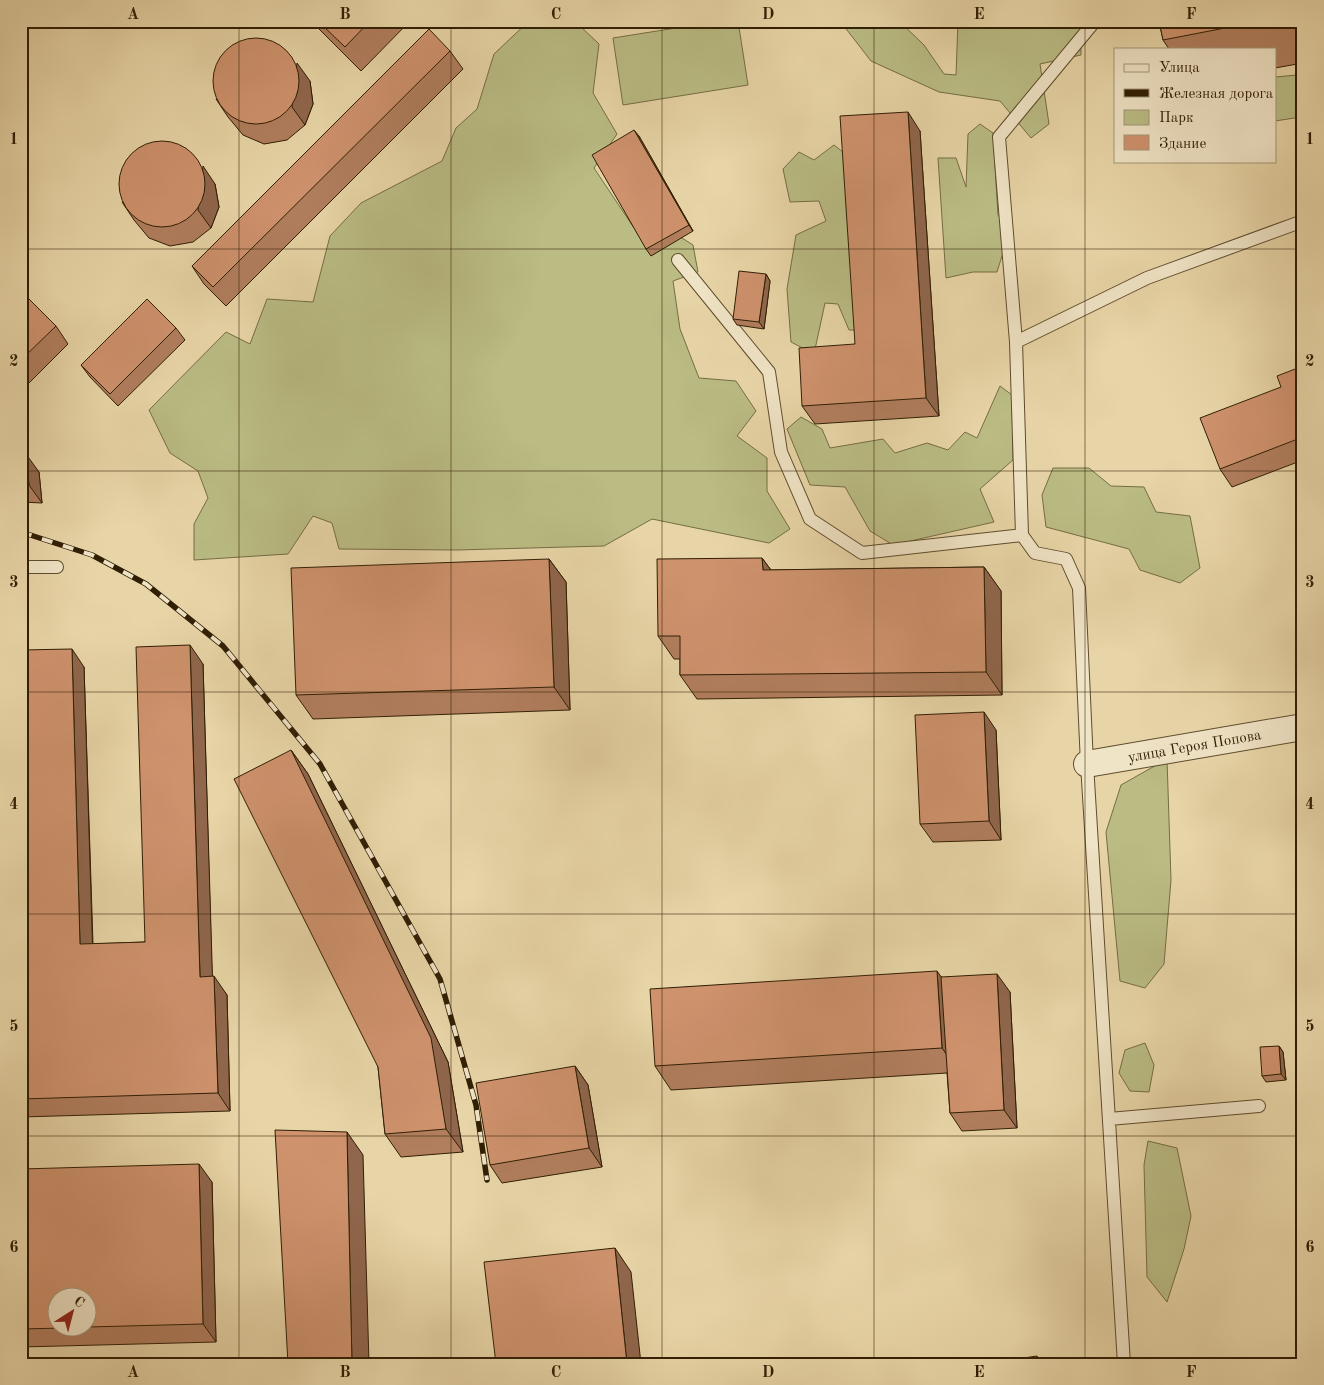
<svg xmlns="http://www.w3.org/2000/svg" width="1324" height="1385" viewBox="0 0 1324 1385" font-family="'Old Standard TT',serif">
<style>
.green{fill:#babc84;stroke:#756d44}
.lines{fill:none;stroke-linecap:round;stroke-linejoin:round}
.lane-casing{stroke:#5e4c2d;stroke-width:14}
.street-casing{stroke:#5e4c2d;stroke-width:28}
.lane{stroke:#f0e4c6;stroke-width:12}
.street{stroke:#f0e4c6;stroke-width:26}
.rail-casing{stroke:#301e04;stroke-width:5.5}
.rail{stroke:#f0e4c6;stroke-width:4;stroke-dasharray:11;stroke-linecap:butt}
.wall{fill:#b17e5e;stroke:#301e04;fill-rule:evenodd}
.shaded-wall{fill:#90664c;stroke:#301e04}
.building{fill:#ce926d;stroke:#301e04}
.grid{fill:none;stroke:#301e04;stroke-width:1;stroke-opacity:0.55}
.labels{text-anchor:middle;stroke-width:4.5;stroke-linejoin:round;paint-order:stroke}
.street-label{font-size:15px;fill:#301e04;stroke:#f0e4c6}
.neatline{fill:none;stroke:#301e04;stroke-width:2}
.grid-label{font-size:16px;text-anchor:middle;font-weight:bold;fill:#301e04}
</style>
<rect width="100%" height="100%" fill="#e8d5a7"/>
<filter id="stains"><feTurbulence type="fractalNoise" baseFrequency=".004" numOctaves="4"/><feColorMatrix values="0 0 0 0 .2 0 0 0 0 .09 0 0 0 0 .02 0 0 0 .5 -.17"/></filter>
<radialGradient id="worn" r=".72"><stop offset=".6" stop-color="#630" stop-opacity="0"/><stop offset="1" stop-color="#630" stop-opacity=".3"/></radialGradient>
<path class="green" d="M529,21h52l-2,4 20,19 -6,49 24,41 -23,34 40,60 34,1 25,16 5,27 -25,9 7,48 19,49 37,3 20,30 -19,25 30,22v33l23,38 -21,14 -117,-24 -48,27 -147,4 -118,-1 -7,-26 -19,-7 -25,38 -94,6v-36l14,-26 -10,-27 -28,-18 -21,-43 77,-78 24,12 17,-45 46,3 17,-66 31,-33 81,-42 14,-33 21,-19 17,-55z
M720,21h18l10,64 -125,20 -10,-67z
M840,21h59l25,24 20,29 12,1 2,-54h123v34l-41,9 9,60 -18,14 -31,-37 -61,-9 -68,-31z
M1297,75l6,9v31l-2,2 -26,4v-44z
M980,124l13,9 5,82 12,15 -13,42h-24l-27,6 -8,-120h18l10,29 2,-53z
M834,145l14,11 10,174h-9l-11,-26 -13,-1 -11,51 -23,-12 -4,-53 9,-54 30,-14 -7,-20 -29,1 -7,-33 16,-17 15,8z
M1000,386l12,9 1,65 -33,29 14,33 -101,23 -23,-14 -25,-44 -35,-2 -23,-56 14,-12 21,12 8,19 53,-9 12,14 32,-10 21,7 17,-18 12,6z
M1053,468h36l22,18 33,1 12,25 34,4 10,52 -20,15 -40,-13 -11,-21 -83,-22 -4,-32z
M1167,759l4,121 -7,84 -19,24 -25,-7 -14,-149 15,-47z
M1145,1043l9,22 -5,27 -19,-1 -11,-18 6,-23z
M1148,1141l29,7 14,68 -7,33 -17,53 -20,-25 -3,-112z"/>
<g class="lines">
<g class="lane-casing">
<path id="lane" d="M678,260l91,112 12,80 29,67 52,34 160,-18 13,18 31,6 13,29 8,176 37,600
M1016,342l131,-64 156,-57
M1022,535l-6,-193 -17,-205 96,-116
M21,567h36
M1109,1119l150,-13"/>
</g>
<g class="street-casing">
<g id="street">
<path id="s1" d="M1087,764l216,-37"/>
</g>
</g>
<use href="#lane" class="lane"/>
<use href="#street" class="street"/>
<g class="rail-casing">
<path id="rail" d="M21,532l71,23 54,29 77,62 97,118 120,215 36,126 11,75"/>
</g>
<use href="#rail" class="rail"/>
</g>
<path class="wall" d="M311,21h99l-49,50z
M1159,21h144v42l-28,5v-19h-106l-6,-9z
M450,51l13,18 -237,237 -22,-22 -12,-18z
M310,81l3,23 -8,21 -18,15 -23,4 -21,-9 -15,-18 -12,-18z
M920,131l19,285 -124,8 -13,-18 53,-62z
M639,136l54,95 -42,25 -5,-7z
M215,184l4,23 -8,21 -18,14 -23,4 -21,-8 -15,-18 -12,-18z
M766,274l4,7 -6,48 -27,-4 -4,-6z
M21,291l35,35 12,18 -47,47z
M176,328l9,12 -67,66 -28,-29 -9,-12z
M1303,366v94l-71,27 -12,-18 61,-82z
M21,453l18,19 3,31 -21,-1z
M762,558l9,12 213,-3 17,24 1,104 -305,4 -17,-24v-16h-6l-16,-23z
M549,559l17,23 4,128 -257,9 -17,-24z
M203,664l9,312 15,19 3,116 -209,6v-134h5l58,-316 9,277 52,-2z
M996,730l5,110 -68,2 -13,-18z
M291,750l17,24 140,288 15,90 -62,5 -16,-23 -7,-67z
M941,977l69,15 7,136 -55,3 -12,-18 -3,-40 -276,17 -16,-24z
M1279,1046l4,6 3,28 -20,2 -4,-6z
M575,1066l13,19 14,82 -100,16 -12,-18z
M21,1169l191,13 4,160 -195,5zM88,1298v30h-30z"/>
<path class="shaded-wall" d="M297,63l13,18 3,23 -8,21 -13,-18z
M908,112l12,19 19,285 -13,-18z
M634,130l5,6 54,95 -4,-6z
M203,166l12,18 4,23 -8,21 -13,-18z
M766,274l4,7 -6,48 -5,-7z
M26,454l13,18 3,31 -13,-18z
M762,558l17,23 -16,-11z
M549,559l17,23 4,128 -16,-23z
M984,567l17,24 1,104 -16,-23z
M190,645l13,19 10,331 -13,-18z
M72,649l12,18 9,295 -13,-18z
M984,712l12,18 5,110 -12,-19z
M291,750l17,24 140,288 15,90 -17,-23z
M937,971l17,24 5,77 -17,-24z
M997,974l13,18 7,136 -13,-18z
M214,976l13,19 3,116 -12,-18z
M1279,1046l4,6 3,28 -5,-6z
M575,1066l13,19 14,82 -13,-19z
M347,1132l16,23 6,209h-17z
M199,1164l13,18 4,160 -13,-18z
M615,1248l16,24 10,92h-14z
M1037,1356l6,8h-5z"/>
<path class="building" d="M318,21h52l-25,26z
M1159,21h102l-98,19z
M429,29l21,22 -237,236 -21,-21z
M213 81a43 43 0 1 1 86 0a43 43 0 1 1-86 0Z
M908,112l18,286 -124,8 -3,-58 56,-4 -15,-228z
M634,130l55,95 -43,24 -54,-94z
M119 184a43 43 0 1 1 86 0a43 43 0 1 1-86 0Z
M739,271l27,3 -7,48 -26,-3z
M21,291l35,35 -35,34z
M147,299l29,29 -66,66 -29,-29z
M1303,366v71l-83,32 -20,-51 81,-31 -4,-11z
M21,453l5,1 3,31 -8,-1z
M762,558l1,12 221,-3 2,105 -306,3v-39h-22l-1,-77z
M549,559l5,128 -258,8 -5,-127z
M190,645l10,332 14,-1 4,117 -197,6v-116h5l-5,-143v-190l51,-1 8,295 65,-2 -9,-295z
M984,712l5,109 -69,3 -5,-109z
M291,750l140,288 15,91 -61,5 -7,-67 -144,-288z
M937,971l5,77 -287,18 -5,-77z
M997,974l7,136 -54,3 -9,-136z
M1279,1046l2,28 -19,2 -2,-29z
M575,1066l14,82 -99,17 -14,-82z
M275,1130l72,2 5,232h-64z
M199,1164l4,160 -115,3v-29h-30v30h5l-42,1v-160z
M1303,1173v81l-6,-80z
M615,1248l12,116h-131l-12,-102z
M1037,1356l1,8h-54z"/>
<path class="grid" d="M239,21v1343M451,21v1343M662,21v1343M874,21v1343M1085,21v1343M21,249h1282M21,471h1282M21,692h1282M21,914h1282M21,1136h1282"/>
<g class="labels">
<g class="street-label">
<text dy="5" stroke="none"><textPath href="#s1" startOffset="109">улица Героя Попова</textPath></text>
</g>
</g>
<rect width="1324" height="1385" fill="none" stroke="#e8d5a7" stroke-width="55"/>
<rect x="1114" y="48" width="162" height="115" fill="#f0e4c6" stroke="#a39578"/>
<rect x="1124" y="64" width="25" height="8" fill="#f0e4c6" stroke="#a39578"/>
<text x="1159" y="72" font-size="15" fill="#301e04">Улица</text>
<rect x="1124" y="89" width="25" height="8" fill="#301e04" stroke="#a39578"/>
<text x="1159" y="98" font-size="15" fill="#301e04">Железная дорога</text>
<rect x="1124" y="110" width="25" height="15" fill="#babc84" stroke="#a39578"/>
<text x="1159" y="122" font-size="15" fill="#301e04">Парк</text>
<rect x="1124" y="135" width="25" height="15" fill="#ce926d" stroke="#a39578"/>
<text x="1159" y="148" font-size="15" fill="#301e04">Здание</text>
<g transform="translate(72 1312) rotate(36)"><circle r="24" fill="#f0e4c6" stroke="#a39578"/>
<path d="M0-4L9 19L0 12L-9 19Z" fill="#8f2418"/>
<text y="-8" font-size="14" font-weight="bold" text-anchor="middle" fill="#301e04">С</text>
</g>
<rect x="28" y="28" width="1268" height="1330" class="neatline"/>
<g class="grid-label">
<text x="133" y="19">A</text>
<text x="345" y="19">B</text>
<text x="556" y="19">C</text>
<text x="768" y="19">D</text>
<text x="979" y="19">E</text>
<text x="1191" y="19">F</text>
<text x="14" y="144">1</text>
<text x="1310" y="144">1</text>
<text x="14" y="366">2</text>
<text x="1310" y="366">2</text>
<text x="14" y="587">3</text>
<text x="1310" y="587">3</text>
<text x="14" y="809">4</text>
<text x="1310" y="809">4</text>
<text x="14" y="1031">5</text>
<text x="1310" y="1031">5</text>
<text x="14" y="1252">6</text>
<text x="1310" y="1252">6</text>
<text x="133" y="1377">A</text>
<text x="345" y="1377">B</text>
<text x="556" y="1377">C</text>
<text x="768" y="1377">D</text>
<text x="979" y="1377">E</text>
<text x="1191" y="1377">F</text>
</g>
<rect width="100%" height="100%" filter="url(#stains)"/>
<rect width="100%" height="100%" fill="url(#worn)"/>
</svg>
